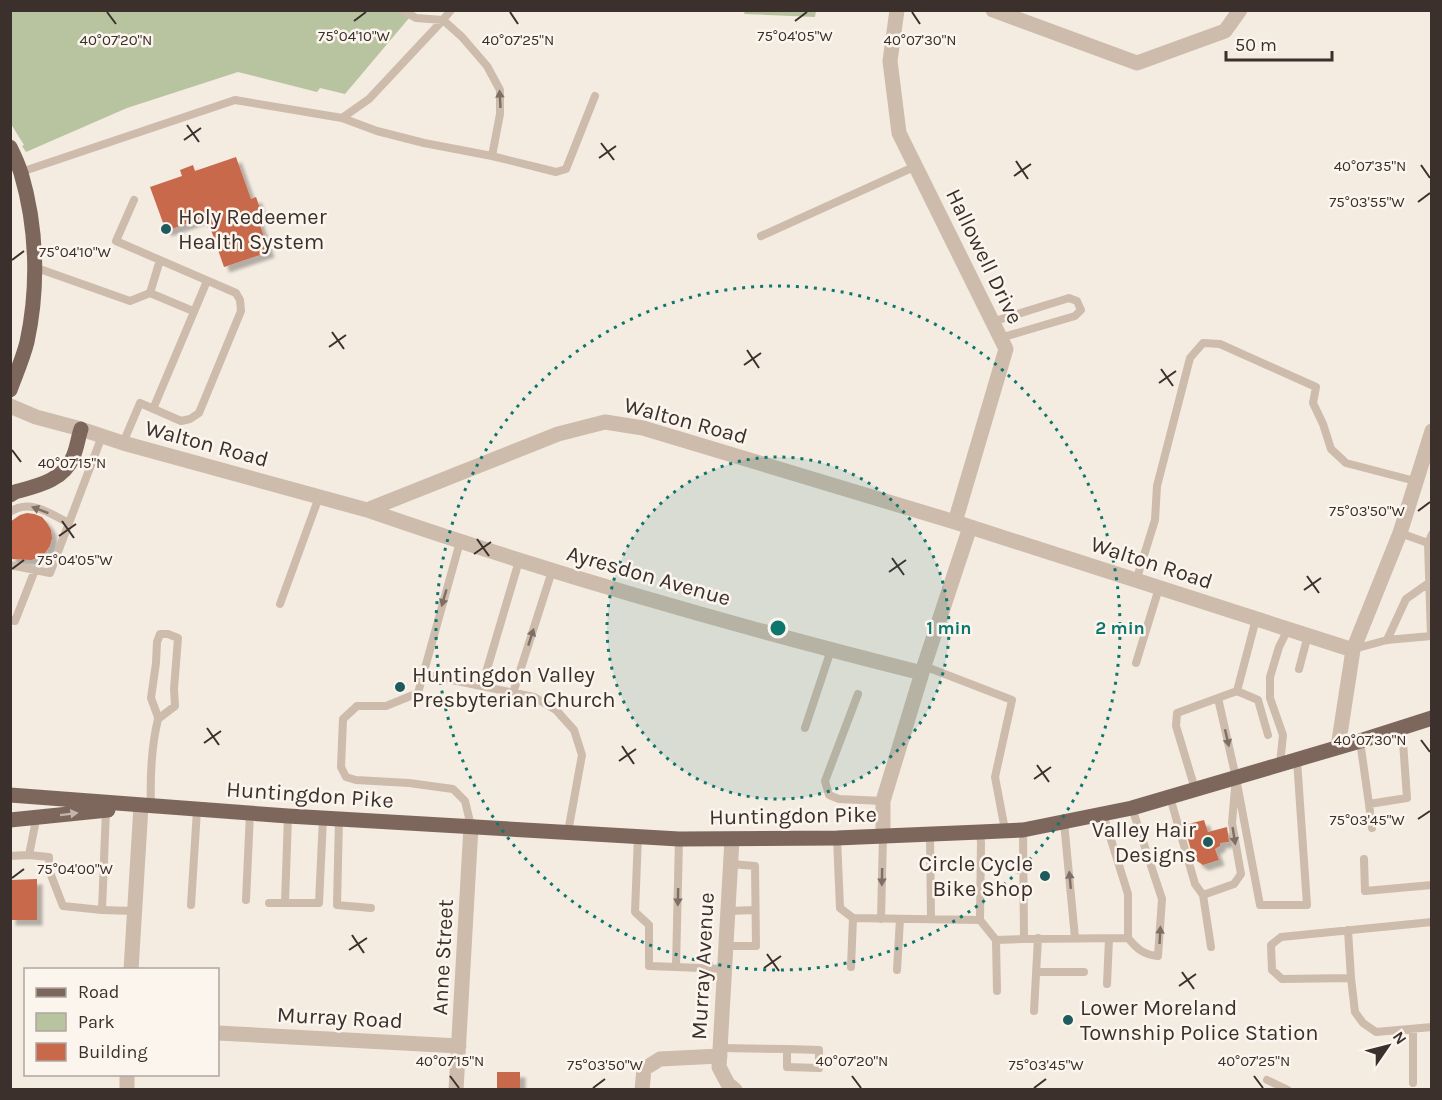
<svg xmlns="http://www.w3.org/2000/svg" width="1442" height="1100" viewBox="0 0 1442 1100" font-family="Karla,sans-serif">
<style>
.green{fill:#b8c4a0}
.building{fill:#c8694b;filter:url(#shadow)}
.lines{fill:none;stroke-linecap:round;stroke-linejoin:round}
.lane{stroke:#cdbbac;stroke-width:8}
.street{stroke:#cdbbac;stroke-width:15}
.primary{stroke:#7d675c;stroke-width:15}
.oneway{fill:#7d6f65}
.oneway2{fill:#c2b5ac}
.ticks{fill:none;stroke:#3b302b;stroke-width:2}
.ring{fill:none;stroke:#0f766e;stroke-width:3;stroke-dasharray:3 6}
.poi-dot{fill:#1f5a5e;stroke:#fbf5ee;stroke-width:2}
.labels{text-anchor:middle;stroke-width:5;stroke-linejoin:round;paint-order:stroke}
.poi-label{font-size:22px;fill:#3b302b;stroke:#fbf5ee;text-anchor:start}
.street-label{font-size:22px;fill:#3b302b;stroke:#fbf5ee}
.ticks-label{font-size:15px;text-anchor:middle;fill:#3b302b;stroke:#fbf5ee;stroke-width:5;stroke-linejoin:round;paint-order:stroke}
.centre{fill:#0f766e;stroke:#fbf5ee;stroke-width:3}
.ring-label{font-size:18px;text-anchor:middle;font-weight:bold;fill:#0f766e;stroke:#fbf5ee;stroke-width:5;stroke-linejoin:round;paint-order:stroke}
</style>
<defs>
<filter id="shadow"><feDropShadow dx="5.5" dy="5.5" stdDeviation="1.5" flood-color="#0004"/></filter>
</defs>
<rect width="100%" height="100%" fill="#f4ebe1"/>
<path class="green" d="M11,11h404l-70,83 -25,-6 -3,4 -79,-20 -111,36 -101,44 -4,-6 2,-1 -13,-21z
M745,11v-1l71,1 -1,6 -71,-3z"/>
<path class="building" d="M236,157l15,42 5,-2 5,14 -5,2 13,39 -45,15 -15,-43 -9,-5 -34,12 -16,-44 32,-11 -2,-6 13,-5 2,6z
M27,513l7,1 8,3 5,6 4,7 1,8 -2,8 -5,7 -6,5 -8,2 -21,-1v-37l10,-7z
M1204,820l4,12 19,-5 2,15 -9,1v3l-5,3 4,11 -16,5 -6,-4 -3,-10 -3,-1 -7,-25z
M37,879v41h-27v-40z
M497,1072h23v17h-23z"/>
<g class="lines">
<path class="lane" d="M402,10l14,8 27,2 19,17 25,29 13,24v24l-8,42
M342,118l27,-19 74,-79 8,-10
M21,172l214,-72 107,18 35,13 47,12 68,13 64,16 10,-3 29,-73
M761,236l155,-70
M34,267l96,34 20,-8 10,-33
M150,293l43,18
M992,322l77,-24 8,3 4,9 -6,6 -75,22
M153,409l54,-128
M123,443l17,-40 41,18 9,-2 9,-6 42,-102 -1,-11 -4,-7 -120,-52 18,-41
M10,512c20,-14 40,2 59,11
M1400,533l28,10 4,-9
M460,542l-42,151 -32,13h-29l-14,13 -2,48 5,10 10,3 53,3 44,6 12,12 6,25
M10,565l40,8 52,-137
M1136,581l19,-61 2,-34 33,-128 13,-15 17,1 96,43 -3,16 10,21 8,25 15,14 69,18
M280,604l39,-107
M1256,619l-19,72 21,9 10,35
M10,620l5,1 20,-51
M1387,640l19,-41 24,-17
M1354,649l33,-9 44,-4 -3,-93
M1136,663l23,-75
M924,666l88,34 -17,77 10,53
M1299,669l9,-34
M423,674l111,23 22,13 18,20 8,25 -14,77
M482,686l37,-125
M513,693l39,-122
M858,694l-33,87 4,14 10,4 44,2
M1218,698l18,80 24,127h47l-10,-145
M805,728l26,-78
M1360,741l9,63 38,-6 -5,-70
M1280,764l3,-29 -13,-37v-21l9,-30 9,-18
M1195,789l-19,-63 1,-13 60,-22
M1170,797l25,87 8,11 31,-11 7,-10 -9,-51 3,-35
M1369,804l3,24
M151,807c-1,-30 0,-59 7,-88v-2l-7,-19 5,-35 1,-21 3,-8h8l10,4 -4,51 1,17 -17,13
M106,810l-4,100 32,1
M288,816l-3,87h34l4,-85
M34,818l1,7 -6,30 20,2v13l14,36 39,4
M339,819l-2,86 34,3
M1064,822l11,116
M1023,830l1,109
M980,832l1,11 -1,77 16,20 1,51
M930,835l1,84
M638,836l-3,76 14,13v41l27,1
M837,838l3,70 13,10 127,2
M679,839l-3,128 49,2
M10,856l19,-1
M1364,859l1,32 67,-6
M1203,895l8,52
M246,900l4,-87
M269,903h16
M191,905l6,-95
M728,911l27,-1
M881,919l2,-83
M1348,930l3,48 -69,1 -10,-9 -1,-25 10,-8 151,-15
M1128,938c9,11 16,17 30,18l4,-57 -30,-91
M996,940l28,-1 104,-1v-44l-25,-80
M726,946h30l-1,-80 -24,-2
M851,967l2,-49
M897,970l3,-51
M1036,972h48
M1351,978l4,34 8,11 13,9 56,-5
M1107,984l2,-45
M1034,1011l4,-73
M1413,1029v54
M720,1048l67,1v18l32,1v-18l-32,-1
M1267,1080l21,10"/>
<path class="street" d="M897,10l-7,51 9,72 107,216 -51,173
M993,10l144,53 88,-32 15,-21
M10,406l26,11 45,12 42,14 244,67 191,-76 47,-12 38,6 312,94 398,128
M367,510c182,63 368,116 555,163
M1338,747l15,-97 47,-117 32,-102
M883,836v-35l41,-135 46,-139
M732,839l-13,228 9,17 7,6
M131,970l10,-164
M218,1033l241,13
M127,1090v-16
M456,1090l15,-264
M642,1090l2,-21 16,-10 60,-3"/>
<path class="primary" d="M10,147c4,8 8,17 11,26 16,54 18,113 6,169 -4,16 -11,32 -17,48
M10,495l5,-3c22,-6 48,-11 58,-35 4,-9 5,-19 8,-28
M10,795l278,21 391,23 158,-1 143,-6 43,-2 109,-22 228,-67 72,-23
M10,820l98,-10"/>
</g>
<defs><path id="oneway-solid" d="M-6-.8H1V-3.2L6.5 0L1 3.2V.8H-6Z" transform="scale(1.5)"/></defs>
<g class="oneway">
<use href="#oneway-solid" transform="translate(500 99) rotate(-93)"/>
<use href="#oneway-solid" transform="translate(40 510) rotate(-159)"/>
<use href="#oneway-solid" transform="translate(444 598) rotate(106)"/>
<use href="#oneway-solid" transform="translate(531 637) rotate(-72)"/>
<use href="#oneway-solid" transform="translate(1227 738) rotate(77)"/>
<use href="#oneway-solid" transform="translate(1234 836) rotate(81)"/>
<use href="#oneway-solid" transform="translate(882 877) rotate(91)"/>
<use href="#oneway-solid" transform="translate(1070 880) rotate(-95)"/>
<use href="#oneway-solid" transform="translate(678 897) rotate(91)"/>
<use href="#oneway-solid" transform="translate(1160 935) rotate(-87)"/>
</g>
<use class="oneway2" href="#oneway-solid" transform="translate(69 814) rotate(-7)"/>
<path class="ticks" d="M107,12l9,12M510,12l8,12M912,12l8,12M354,21l12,-9M795,21l12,-9M187,125l12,17M184,140l17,-12M601,143l13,17M599,158l17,-12M1016,161l12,18M1421,165l9,13M1014,176l17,-12M1418,202l12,-9M12,260l12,-9M332,332l12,17M329,347l17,-12M747,350l12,18M744,365l17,-12M1161,369l12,17M1159,383l17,-12M12,450l9,12M1418,511l12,-9M62,521l12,17M59,536l17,-12M477,539l12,17M474,554l17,-12M892,558l12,17M12,569l12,-9M889,572l17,-12M1307,576l12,17M1304,590l17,-12M207,728l12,17M1421,740l9,12M204,743l17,-12M622,746l12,18M619,761l17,-12M1037,765l12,17M1034,779l17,-12M1418,819l12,-8M12,878l12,-9M352,935l12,18M349,950l18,-12M767,954l12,17M764,968l17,-12M1182,972l12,17M1179,986l17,-12M450,1076l9,12M852,1076l9,12M1254,1076l9,12M593,1088l12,-9M1034,1088l12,-9"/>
<circle cx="778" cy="628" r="171" fill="#0f766e" fill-opacity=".12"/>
<g class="ring">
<circle cx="778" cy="628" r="171"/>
<circle cx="778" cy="628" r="342"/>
</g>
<g class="poi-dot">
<circle cx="166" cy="229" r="6"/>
<circle cx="400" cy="687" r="6"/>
<circle cx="1208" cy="842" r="6"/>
<circle cx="1045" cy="876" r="6"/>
<circle cx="1068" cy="1020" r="6"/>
</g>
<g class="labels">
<g class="poi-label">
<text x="178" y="224">Holy Redeemer<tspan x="178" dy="25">Health System</tspan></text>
<text x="412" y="682">Huntingdon Valley<tspan x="412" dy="25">Presbyterian Church</tspan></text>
<text x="1196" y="837" text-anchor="end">Valley Hair<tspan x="1196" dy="25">Designs</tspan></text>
<text x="1033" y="871" text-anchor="end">Circle Cycle<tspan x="1033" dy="25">Bike Shop</tspan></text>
<text x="1080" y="1015">Lower Moreland<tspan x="1080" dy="25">Township Police Station</tspan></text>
</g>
<g class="street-label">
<text transform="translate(985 256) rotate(64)" y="8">Hallowell Drive</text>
<text transform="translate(686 420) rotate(15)" y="8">Walton Road</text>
<text transform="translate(207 443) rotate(15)" y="8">Walton Road</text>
<text transform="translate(1152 562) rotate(18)" y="8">Walton Road</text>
<text transform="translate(649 575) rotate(16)" y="8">Ayresdon Avenue</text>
<text transform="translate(310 794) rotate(4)" y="8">Huntingdon Pike</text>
<text transform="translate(793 815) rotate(-1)" y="8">Huntingdon Pike</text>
<text transform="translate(442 957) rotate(-87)" y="8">Anne Street</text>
<text transform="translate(702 966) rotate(-87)" y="8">Murray Avenue</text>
<text transform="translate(340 1017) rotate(3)" y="8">Murray Road</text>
</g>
</g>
<g class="ticks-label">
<text x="354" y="41">75°04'10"W</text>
<text x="795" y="41">75°04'05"W</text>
<text x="116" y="45">40°07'20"N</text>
<text x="518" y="45">40°07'25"N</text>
<text x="920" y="45">40°07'30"N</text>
<text x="1370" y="171">40°07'35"N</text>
<text x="1367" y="207">75°03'55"W</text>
<text x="75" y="257">75°04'10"W</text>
<text x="72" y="468">40°07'15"N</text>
<text x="1367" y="516">75°03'50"W</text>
<text x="75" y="565">75°04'05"W</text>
<text x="1370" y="745">40°07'30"N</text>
<text x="1367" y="825">75°03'45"W</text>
<text x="75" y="874">75°04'00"W</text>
<text x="450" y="1066">40°07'15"N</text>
<text x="852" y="1066">40°07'20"N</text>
<text x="1254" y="1066">40°07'25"N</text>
<text x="605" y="1070">75°03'50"W</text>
<text x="1046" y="1070">75°03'45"W</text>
</g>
<circle cx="778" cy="628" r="9" class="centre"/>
<g class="ring-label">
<text x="949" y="634">1 min</text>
<text x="1120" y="634">2 min</text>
</g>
<rect width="1442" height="1100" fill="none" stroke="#3b302b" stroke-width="24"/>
<rect x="24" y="968" width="195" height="108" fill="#fbf5ee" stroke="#aea6a0" stroke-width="1.5"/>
<rect x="36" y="988" width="30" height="9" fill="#7d675c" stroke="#aea6a0" stroke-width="1.5"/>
<text x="78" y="998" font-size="18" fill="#3b302b">Road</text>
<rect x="36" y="1013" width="30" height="18" fill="#b8c4a0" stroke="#aea6a0" stroke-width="1.5"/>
<text x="78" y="1028" font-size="18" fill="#3b302b">Park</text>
<rect x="36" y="1043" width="30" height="18" fill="#c8694b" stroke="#aea6a0" stroke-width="1.5"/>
<text x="78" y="1058" font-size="18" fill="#3b302b">Building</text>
<g transform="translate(1388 1046) rotate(55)" stroke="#fbf5ee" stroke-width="4.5" paint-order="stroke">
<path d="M0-4.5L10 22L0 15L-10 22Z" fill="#3b302b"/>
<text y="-9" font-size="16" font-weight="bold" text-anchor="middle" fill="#3b302b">N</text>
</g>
<path d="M1226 51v9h106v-9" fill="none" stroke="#3b302b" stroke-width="3"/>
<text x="1235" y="51" font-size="18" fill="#3b302b" stroke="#fbf5ee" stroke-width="4.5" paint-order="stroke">50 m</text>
</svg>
